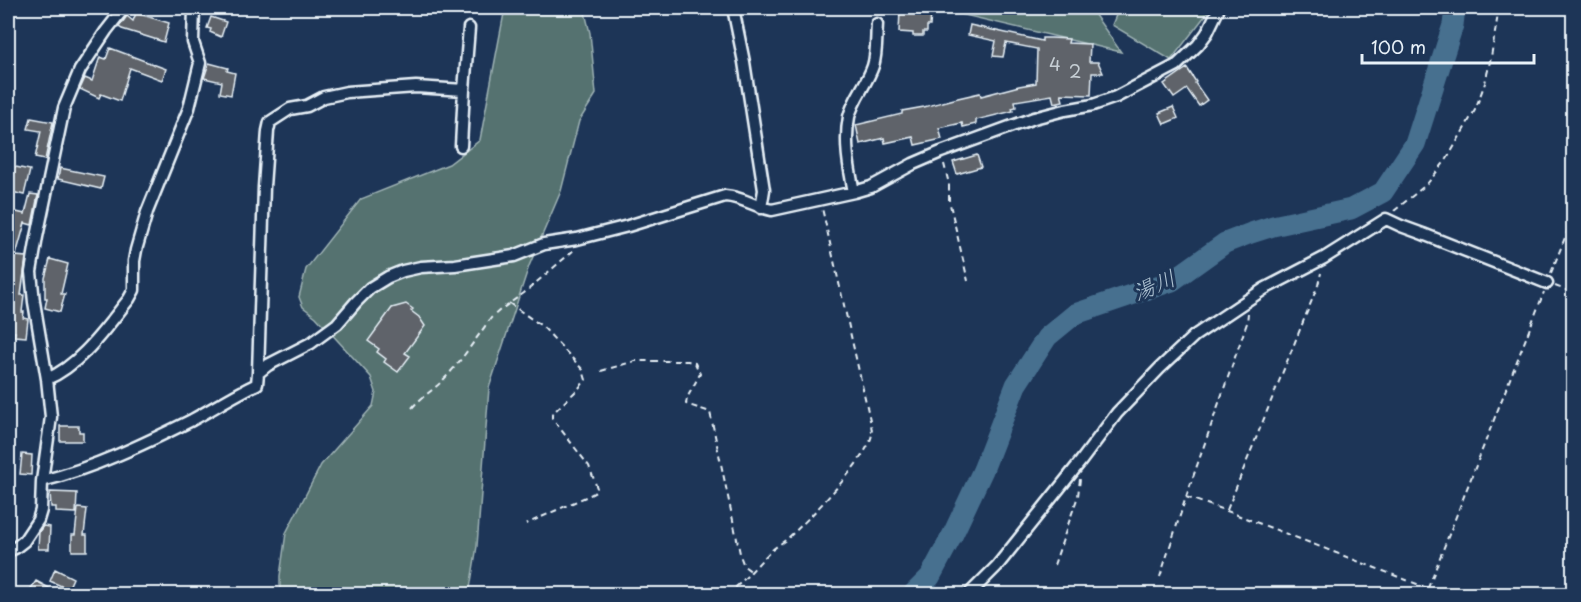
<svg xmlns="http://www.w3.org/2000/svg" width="1581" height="602" viewBox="0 0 1581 602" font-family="'Playpen Sans','Klee One',sans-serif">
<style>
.green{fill:#547270;stroke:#9eb2b4;stroke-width:1.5}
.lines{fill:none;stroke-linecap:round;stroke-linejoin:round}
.river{stroke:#476f8f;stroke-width:21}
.building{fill:#5e646a;stroke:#e8f1f8;stroke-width:1.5}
.minor-casing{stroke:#e8f1f8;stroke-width:15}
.path{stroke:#e8f1f8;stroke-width:2;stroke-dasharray:6 4.5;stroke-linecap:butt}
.minor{stroke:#1d3557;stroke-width:10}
.labels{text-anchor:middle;stroke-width:6;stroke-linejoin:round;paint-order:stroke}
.number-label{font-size:18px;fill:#c6ced4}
.water-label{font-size:22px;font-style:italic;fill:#b0c4d3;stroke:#1d3557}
</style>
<rect width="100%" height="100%" fill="#1d3557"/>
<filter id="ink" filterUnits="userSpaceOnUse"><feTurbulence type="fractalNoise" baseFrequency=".0167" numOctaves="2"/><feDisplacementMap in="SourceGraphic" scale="12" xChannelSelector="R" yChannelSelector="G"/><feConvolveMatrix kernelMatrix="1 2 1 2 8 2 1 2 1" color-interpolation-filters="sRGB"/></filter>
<g filter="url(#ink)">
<path class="green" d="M505,8h79l6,25 6,61 -17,27 -18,70 -32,75 -40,122 -12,158 -7,42 -8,6h-182v-18l6,-43 35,-68 52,-59 3,-14 -5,-15 -55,-60 -13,-10 -4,-10 7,-28 55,-70 88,-35 31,-24z
M935,8h155l31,44z
M1119,8h91l-2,4 -37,48 -59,-35z"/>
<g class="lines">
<path class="river" d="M913,594l17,-17 23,-43 30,-64 33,-85 31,-48 28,-23 97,-33 53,-38 26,-10 22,-7 78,-17 32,-17 32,-48 38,-119 2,-17"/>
</g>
<path class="building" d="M900,11l31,1 -1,14h-3v6h-4v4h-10v-3l-14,-1z
M136,13l33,10 -5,19 -42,-13 -3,-2 8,-11 6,5z
M211,17l15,5 -5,15 -11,-5 1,-3 -4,-1z
M970,25l72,16v-3h9l18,1 -1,4 22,1 -1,18h9l5,11h-11l-1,22 -30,-1 2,7 -9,2 -2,-8 -37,6 1,6 -4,1 1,3 -37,9v4l-13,3 -1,-4 -23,5 3,11 -27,6 -2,-8 -28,6 -1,-5 -24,6 -4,-19 46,-11v-3l22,-4 34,-9 22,-5 1,3 38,-10 17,-3 1,-34 -31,-6 -3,14 -10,-1 3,-15 -28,-6z
M110,48l56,21 -4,11 -32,-12 -10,33 -19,-7 -2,4 -19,-9 5,-11 7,3 8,-24 6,2z
M209,63l19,5 -1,3 8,2 -4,22 -11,-2 2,-11 -18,-4z
M1187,68l9,14 -1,1 12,17 -8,6 -12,-17 -13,9 -10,-14z
M1173,107l5,11 -14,6 -5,-11z
M31,118l22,4 -8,38 -10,-2 6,-27 -13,-2z
M977,155l4,12 -24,7 -4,-12z
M11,166l19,4 -6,25 -16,-4v-10z
M60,168l44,9 -3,12 -43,-10z
M30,194l8,1 -6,30 -7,-2 -9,32 -8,-2v-43l17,4z
M15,256l11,1 -5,38h3l-2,17h2l-1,6 5,1 -2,18 -12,-1 1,-4 -6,-1 2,-17h-3l1,-9z
M50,259l18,5 -7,30h4l-5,18 -15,-4 2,-10h-2v-20z
M406,304l7,5 -2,2 8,6 6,9 -20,27 5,3 -12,16 -14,-10 2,-3 -9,-7 2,-3 -11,-8 24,-33z
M60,426h19v6h4v9h-23z
M22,454l10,1 -1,20 -11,-1z
M50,492l27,1 -1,20 -20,-1v-5h-5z
M78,508l9,1 -3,26h3v16h-15v-16h3z
M43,526l7,1 -1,22h-11l1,-17z
M55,569l18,9 -5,11 -18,-8z
M36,581l24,13h-33z"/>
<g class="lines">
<g class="minor-casing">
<path id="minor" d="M733,8l11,54 20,128 -3,18
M461,146l3,-56
M854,192c-5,-24 -10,-50 -5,-75 4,-18 18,-33 24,-51 4,-12 3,-28 4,-42
M258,373l6,-186 4,-56 2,-9 20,-13 17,-3 17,-9 23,-5 69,-5 48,3 5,-62
M47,379c34,-14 60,-53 82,-80l5,-9v-29l2,-11 11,-38 42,-104 11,-45 -7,-21 1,-34
M42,481c52,-13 102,-37 150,-61 22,-12 42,-25 65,-36l1,-11 10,-8 43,-22 26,-19 19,-22 14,-14 18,-11 15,-6 18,-4 34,-2 59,-9 30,-12 33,-5 51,-13 97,-30c18,1 30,11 47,14l82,-18 17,-5 42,-23 28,-12 93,-34 31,-8 28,-5 23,-8 61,-32 21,-20 9,-12 12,-25
M8,551l7,-3 9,-7 14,-21 3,-10 1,-29 9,-64 -4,-38 -13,-77 -3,-30 6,-35 27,-129 16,-38 26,-39 18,-23
M969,594l28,-28 84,-105 36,-48 43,-45 34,-32 70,-47 60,-31 62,-39 15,7 22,8 124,49"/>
</g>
<path class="path" d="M944,164l5,20v16l19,81
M1394,211l33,-27 20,-25 28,-49 10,-27 6,-26 8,-49
M1551,273l23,-58
M1555,286l19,7
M509,303l34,24 40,43 3,10c-10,12 -23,23 -34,34v4l37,48 8,22 -1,4 -6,3 -64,29
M601,371l34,-10h53l7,2 5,11 -13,24 -1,6 24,8 31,146 3,8 8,6
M412,408c9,-11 22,-18 32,-29 16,-16 33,-42 47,-61l9,-8 24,-17 50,-43
M1186,497l41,14 216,83
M1227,510l91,-225 3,-12
M1054,565l24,-69 2,-17
M1160,577l26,-80 61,-174 1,-10
M1428,588l116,-296
M727,594c17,-12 28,-28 43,-42 5,-5 12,-9 18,-14 19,-17 81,-80 84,-104 0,-4 -1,-10 -2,-14l-48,-212"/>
<use href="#minor" class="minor"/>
</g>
</g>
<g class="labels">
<g class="number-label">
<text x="1055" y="71">4</text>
<text x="1075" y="78">2</text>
</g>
<g class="water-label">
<text transform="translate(1154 285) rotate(-23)" y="8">湯川</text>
</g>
</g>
<rect width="1581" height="602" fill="none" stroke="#1d3557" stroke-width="30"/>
<rect x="15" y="15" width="1551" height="572" fill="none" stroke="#e8f1f8" stroke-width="2" filter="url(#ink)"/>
<path d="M1362 54v9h172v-9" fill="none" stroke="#e8f1f8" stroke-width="3"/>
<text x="1371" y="54" font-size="18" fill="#e8f1f8" stroke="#1d3557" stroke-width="4.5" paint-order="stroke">100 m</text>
</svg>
